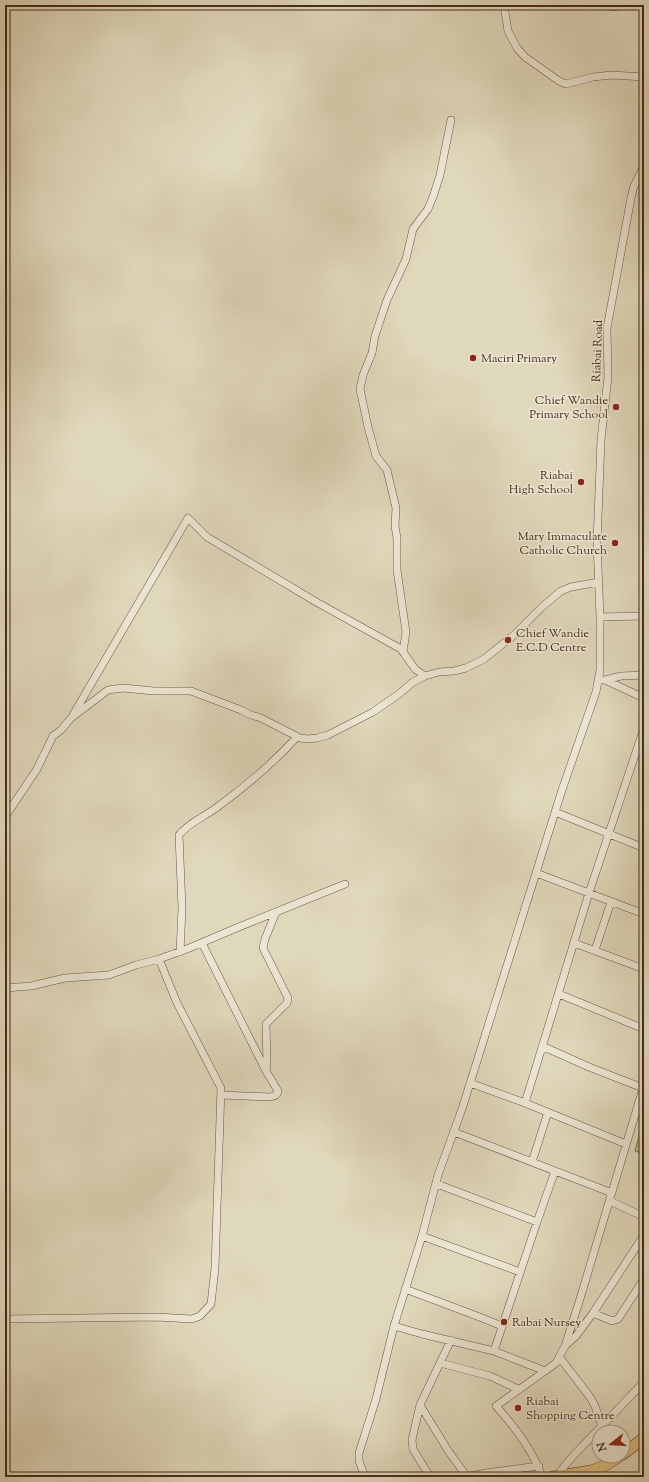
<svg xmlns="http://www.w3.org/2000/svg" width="649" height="1482" viewBox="0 0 649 1482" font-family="'Sorts Mill Goudy',serif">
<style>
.grass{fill:#b9bc8c;stroke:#807452}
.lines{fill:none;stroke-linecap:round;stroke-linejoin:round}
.minor-casing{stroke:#6d5642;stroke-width:8}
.trunk-casing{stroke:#472b19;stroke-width:12}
.minor{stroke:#ebe6d3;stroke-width:7}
.trunk{stroke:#e0bc7e;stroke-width:11}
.poi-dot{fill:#8f2418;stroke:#ebe6d3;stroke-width:1.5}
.labels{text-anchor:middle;stroke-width:3;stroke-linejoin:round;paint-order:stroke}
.street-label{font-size:12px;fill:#472b19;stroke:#ebe6d3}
.poi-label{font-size:12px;fill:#472b19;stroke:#ebe6d3;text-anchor:start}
</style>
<rect width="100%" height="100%" fill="#e0d8bb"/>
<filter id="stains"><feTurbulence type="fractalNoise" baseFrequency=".005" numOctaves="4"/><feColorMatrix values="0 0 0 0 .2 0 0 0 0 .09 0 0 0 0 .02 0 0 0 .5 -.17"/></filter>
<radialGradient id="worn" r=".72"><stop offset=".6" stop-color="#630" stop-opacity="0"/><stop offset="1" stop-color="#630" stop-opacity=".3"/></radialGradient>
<path class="grass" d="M644,1117v37l-9,-3z"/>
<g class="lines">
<g class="minor-casing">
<path id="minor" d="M504,5l4,26 9,17 8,9 34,24 7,3 27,-7 19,-2 32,2
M612,7l14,-2
M644,166l-10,20 -3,12 -24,130 1,49 -7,63 -4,102 3,75 44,-1
M403,652l3,-20 -9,-62v-32l-2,-12 1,-18 -9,-38 -11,-14 -8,-29 -8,-38 3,-14 9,-22 3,-17 12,-36 19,-41 7,-30 15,-20 5,-12 7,-22 11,-55
M599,680h6l39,18
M605,680l16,-4 23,-1
M73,715l115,-197 19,19 111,66 83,46 14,20 10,7
M555,812l89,36
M5,817l32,-48 16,-33 8,-6 10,-12 37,-28 15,-2 31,3h37l50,19 10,5 10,3 39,20 7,1 10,-1 11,-3 45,-23 26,-18 14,-12 12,-6 14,-4 15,-1 12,-3 18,-9 30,-24 28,-28 19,-16 10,-4 28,-5
M536,873l108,41
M202,943l64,128
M574,943l70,26
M595,950l16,-48
M180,952l2,-44 -3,-73c9,-12 25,-18 37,-27 29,-21 57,-45 81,-71
M5,988l26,-2 34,-8 44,-3 27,-10 23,-6 28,-10 47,-20 111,-45
M559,994l85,35
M542,1046l47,21 54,21
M470,1083l55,20 101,41
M222,1095l48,2c4,-1 7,-1 8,-6l-12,-20 1,-9 -1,-38 21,-21 1,-5 -25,-50 2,-9 11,-27
M525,1103l64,-210 55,-165
M454,1132l158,61
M532,1162l16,-50
M437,1184l100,38 18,-51
M610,1201l34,16
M422,1236l98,36
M405,1289l72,27 25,10
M593,1313l51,-78
M5,1319l151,-2 36,2 8,-3 11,-12 4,-36 6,-180 -44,-85 -18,-44
M394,1326l28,8 72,17 51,20 11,-8 9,-17 15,-47 64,-214
M565,1346l11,-10 17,-23 19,8 6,-2 26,-40
M494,1351l43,-129
M560,1358l30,39 5,9 7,20
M440,1363l50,13 28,13
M420,1405l29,47 18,25
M519,1469l2,8
M559,1476l3,-7 12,-14 70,-73
M365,1477l-6,-16v-8l17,-54 18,-73 28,-90 16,-61 24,-66 100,-319 34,-98 4,-22v-53
M430,1477l-17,-28 -1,-9 8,-35 31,-65
M466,1477l20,-4 53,-7
M542,1477c-9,-27 -27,-50 -46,-71l49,-35"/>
</g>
<g class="trunk-casing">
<path id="trunk" d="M623,1454l21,-16
M553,1477l38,-6 13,-5 16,-10"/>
</g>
<use href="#minor" class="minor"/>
<use href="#trunk" class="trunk"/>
</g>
<g class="poi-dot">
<circle cx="473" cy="358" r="4"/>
<circle cx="616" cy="407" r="4"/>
<circle cx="581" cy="482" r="4"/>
<circle cx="615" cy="543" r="4"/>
<circle cx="508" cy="640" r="4"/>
<circle cx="504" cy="1322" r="4"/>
<circle cx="518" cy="1408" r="4"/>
</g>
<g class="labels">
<g class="street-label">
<text transform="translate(597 351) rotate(-88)" y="4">Riabai Road</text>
</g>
<g class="poi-label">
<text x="481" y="362">Maciri Primary</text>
<text x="608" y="404" text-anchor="end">Chief Wandie<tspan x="608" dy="14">Primary School</tspan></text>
<text x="573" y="479" text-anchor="end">Riabai<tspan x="573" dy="14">High School</tspan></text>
<text x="607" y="540" text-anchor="end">Mary Immaculate<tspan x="607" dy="14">Catholic Church</tspan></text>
<text x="516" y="637">Chief Wandie<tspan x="516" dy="14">E.C.D Centre</tspan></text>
<text x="512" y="1326">Rabai Nursey</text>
<text x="526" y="1405">Riabai<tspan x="526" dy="14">Shopping Centre</tspan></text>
</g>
</g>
<rect width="649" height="1482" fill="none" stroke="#e0d8bb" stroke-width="20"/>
<rect x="6" y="6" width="637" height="1470" fill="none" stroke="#472b19" stroke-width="2"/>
<rect x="10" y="10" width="629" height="1462" fill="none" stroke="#472b19"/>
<g transform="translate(611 1444) rotate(253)"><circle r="19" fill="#ebe6d3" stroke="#a99b89"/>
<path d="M0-3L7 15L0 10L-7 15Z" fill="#8f2418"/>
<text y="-6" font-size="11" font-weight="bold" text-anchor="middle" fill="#472b19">N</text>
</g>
<rect width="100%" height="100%" filter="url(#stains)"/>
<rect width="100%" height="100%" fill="url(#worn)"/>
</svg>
